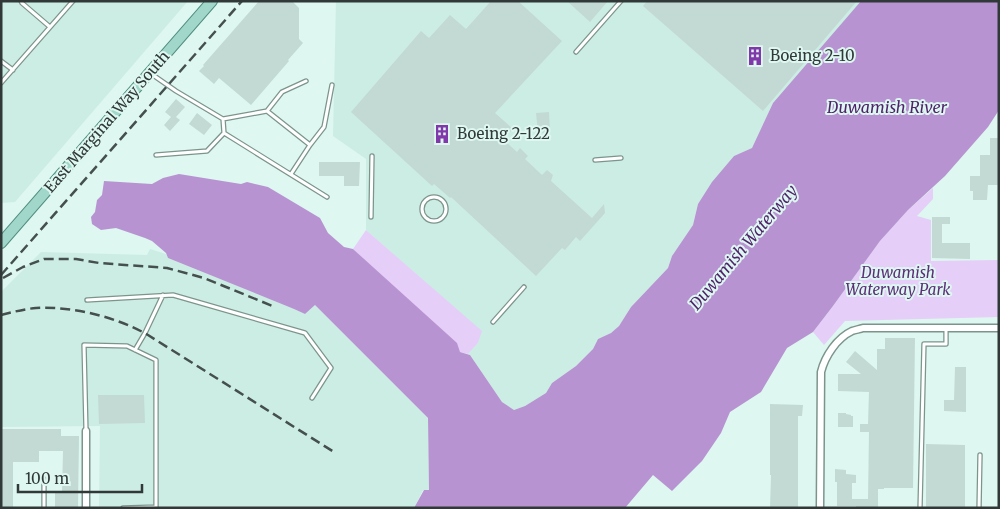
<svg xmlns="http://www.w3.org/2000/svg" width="1000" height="509" viewBox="0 0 1000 509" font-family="Merriweather,serif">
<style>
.built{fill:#ccede3}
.green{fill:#e5cef7}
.water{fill:#b893d1}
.building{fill:#c2dad3}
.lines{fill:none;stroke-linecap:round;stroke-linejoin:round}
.service-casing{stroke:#7d948d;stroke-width:5.5}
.minor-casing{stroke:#7d948d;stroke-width:9}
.primary-casing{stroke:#518e80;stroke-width:12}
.service{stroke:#fff;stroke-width:3}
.minor{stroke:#fff;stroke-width:6}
.primary{stroke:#a1d7ca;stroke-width:10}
.rail{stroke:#45504e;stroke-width:2.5;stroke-dasharray:10 5;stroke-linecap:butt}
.labels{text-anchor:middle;stroke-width:4;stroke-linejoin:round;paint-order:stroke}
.poi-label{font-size:15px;fill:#303937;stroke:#def7f0;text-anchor:start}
.street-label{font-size:15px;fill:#303937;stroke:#def7f0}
.park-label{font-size:15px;font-style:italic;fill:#5c2e78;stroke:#def7f0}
.water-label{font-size:16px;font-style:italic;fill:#51226c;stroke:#def7f0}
</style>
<rect width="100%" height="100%" fill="#def7f0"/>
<path class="built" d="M1,1h187l-173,201 -14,1z
M336,1h525l-88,102 -21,45 -18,8 -36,48 -5,21 -21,31 -4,12 -37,39 -12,19 -8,7 -13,6 -5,10 -17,17 -24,17 -6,10 -21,13 -11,4 -12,-8 -32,-47 -2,-1 10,-11 3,-12 -115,-101v-71l-33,-23z
M150,249l16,5 2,4 126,51 11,5 10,-9 113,113 1,72h-6l-9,18h-315l1,-82 -99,1v-135l40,-40 106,3z"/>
<path class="green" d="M933,188v11l-16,17 14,4v41l68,-1v57l-154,4 -21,24 -11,-13 20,-26 47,-65 28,-31z
M366,230l116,101 -4,12 -10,11 -8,-2 -107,-103z"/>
<path class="water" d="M861,1h138v109l-11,17 -43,49 -37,34 -28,31 -47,65 -20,26 -26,16 -26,44 -31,20 -9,21 -19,28 -30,30 -19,-16 -28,33h-211l10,-18h5l-1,-72 -113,-113 -10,9 -11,-5 -126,-51 -2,-5 -14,-12 -7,-3 -29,-10 -15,2 -9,-6 -1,-7 4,-5 2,-12 5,-5 2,-14 48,3 11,-6 16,-4 62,10 6,-2 21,5 52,31 8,15 16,14 9,2 104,94 3,9 10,3 32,47 12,8 11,-4 21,-13 6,-10 24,-17 17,-17 5,-10 13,-6 8,-7 12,-19 37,-39 4,-12 21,-31 5,-21 14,-22 22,-26 18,-8 21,-45z"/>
<path class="building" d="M259,1h33l7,7v31l4,4 -15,17 1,1 -38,44 -32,-27 -5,6 -15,-13 5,-5 -1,-1z
M491,1h27l44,40 -67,72 18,16 -10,10 14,13 3,-4 8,8 -3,3 17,16 5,-5 6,5 -2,6 41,37 12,-14 1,9 -25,28 -4,-4 -11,13 -3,-2 -26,28 -85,-79 -1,1 -16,-14 -2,2 -81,-74 70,-81 8,7 21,-23 16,14z
M567,1h41l-18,21z
M647,1h210l-94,110 -120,-105z
M176,99l9,8 -9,10 4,3 -10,11 -6,-6 7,-8 -6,-5z
M549,112l1,20 -12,1 -2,-20z
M197,113l15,12 -8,10 -15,-11z
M990,138h9v47h-11l-1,15h-14v-9h-3v-15h10v-21h10z
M319,162h41l-1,24h-15v-10h-25z
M932,217h18v7h-8v19h28v16l-38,-1z
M885,338h30l-2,150h-29v1h-6v19h-22v-2h-19v-24h-2v-13l11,1v4l10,1v8h-4v16h16l1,-67h-9v-8h8l1,-32 -31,-1v-17h23l-15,-12 9,-11 22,19v-21h8z
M955,367h11v45l-22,-1v-11h10z
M98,395h46l1,28 -46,1z
M770,404l33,1 -1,11h-4v92h-28l1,-33h-1z
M838,413h8v1l5,1v1h2v11h-15z
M1,429h60v7h18l-1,72h-23v-17l7,1 1,-41h-24v11h-26v46h-12z
M926,444l39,1v63h-39z"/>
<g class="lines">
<g class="service-casing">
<path id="service" d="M21,1l1,2 28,24
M576,52l45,-51
M1,61l12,9
M150,73l26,18 47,28 1,14 103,64
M306,81l-24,11 -15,19 43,34 14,-18 8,-42
M1,83l72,-82
M223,119l44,-8
M156,155l51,-4 17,-18
M595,160l26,-2
M291,174l19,-29
M422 209a12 12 0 1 1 24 0a12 12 0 1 1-24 0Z
M371,217l1,-61
M87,300l86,-5 132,38 26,35 -19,30
M493,322l31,-35
M135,350l10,-17 18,-38
M86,430l-2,-85 43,1 29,14v147l-33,1
M44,479v29
M920,508l4,-164h22v-15
M979,508l1,-53"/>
</g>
<g class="minor-casing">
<path id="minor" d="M86,431v77
M820,508l1,-136c4,-16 16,-34 31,-41 3,-1 8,-2 11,-3h136"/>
</g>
<g class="primary-casing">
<path id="primary" d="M1,243l211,-242"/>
</g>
<use href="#service" class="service"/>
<use href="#minor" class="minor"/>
<use href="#primary" class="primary"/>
<path class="rail" d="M1,275l241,-274
M3,278l20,-11 21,-8h32l23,4 68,5 37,10 71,29
M1,315c12,-3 23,-6 35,-7 36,-2 81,9 112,27l186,117"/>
</g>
<defs>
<g id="building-bare" transform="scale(1.5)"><path d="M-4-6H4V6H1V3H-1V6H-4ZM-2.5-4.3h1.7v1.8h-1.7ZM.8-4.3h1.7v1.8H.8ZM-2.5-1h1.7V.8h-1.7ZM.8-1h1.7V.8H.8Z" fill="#8138aa" stroke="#def7f0" stroke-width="2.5" paint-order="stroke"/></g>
</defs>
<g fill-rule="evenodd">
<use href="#building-bare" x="755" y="56"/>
<use href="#building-bare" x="442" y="134"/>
</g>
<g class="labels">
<g class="poi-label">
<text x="770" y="61">Boeing 2-10</text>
<text x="457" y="139">Boeing 2-122</text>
</g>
<g class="street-label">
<text transform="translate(107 122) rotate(-49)" y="5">East Marginal Way South</text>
</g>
<g class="park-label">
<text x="898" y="278">Duwamish<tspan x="898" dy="17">Waterway Park</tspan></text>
</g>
<g class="water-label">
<text x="887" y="113">Duwamish River</text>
<text transform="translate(743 247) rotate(-50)" y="6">Duwamish Waterway</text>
</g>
</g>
<rect width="1000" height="509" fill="none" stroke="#303937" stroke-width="5"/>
<path d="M18 484v8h124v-8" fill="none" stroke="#303937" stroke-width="2.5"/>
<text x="25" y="484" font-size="15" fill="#303937" stroke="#def7f0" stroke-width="4" paint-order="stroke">100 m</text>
</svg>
